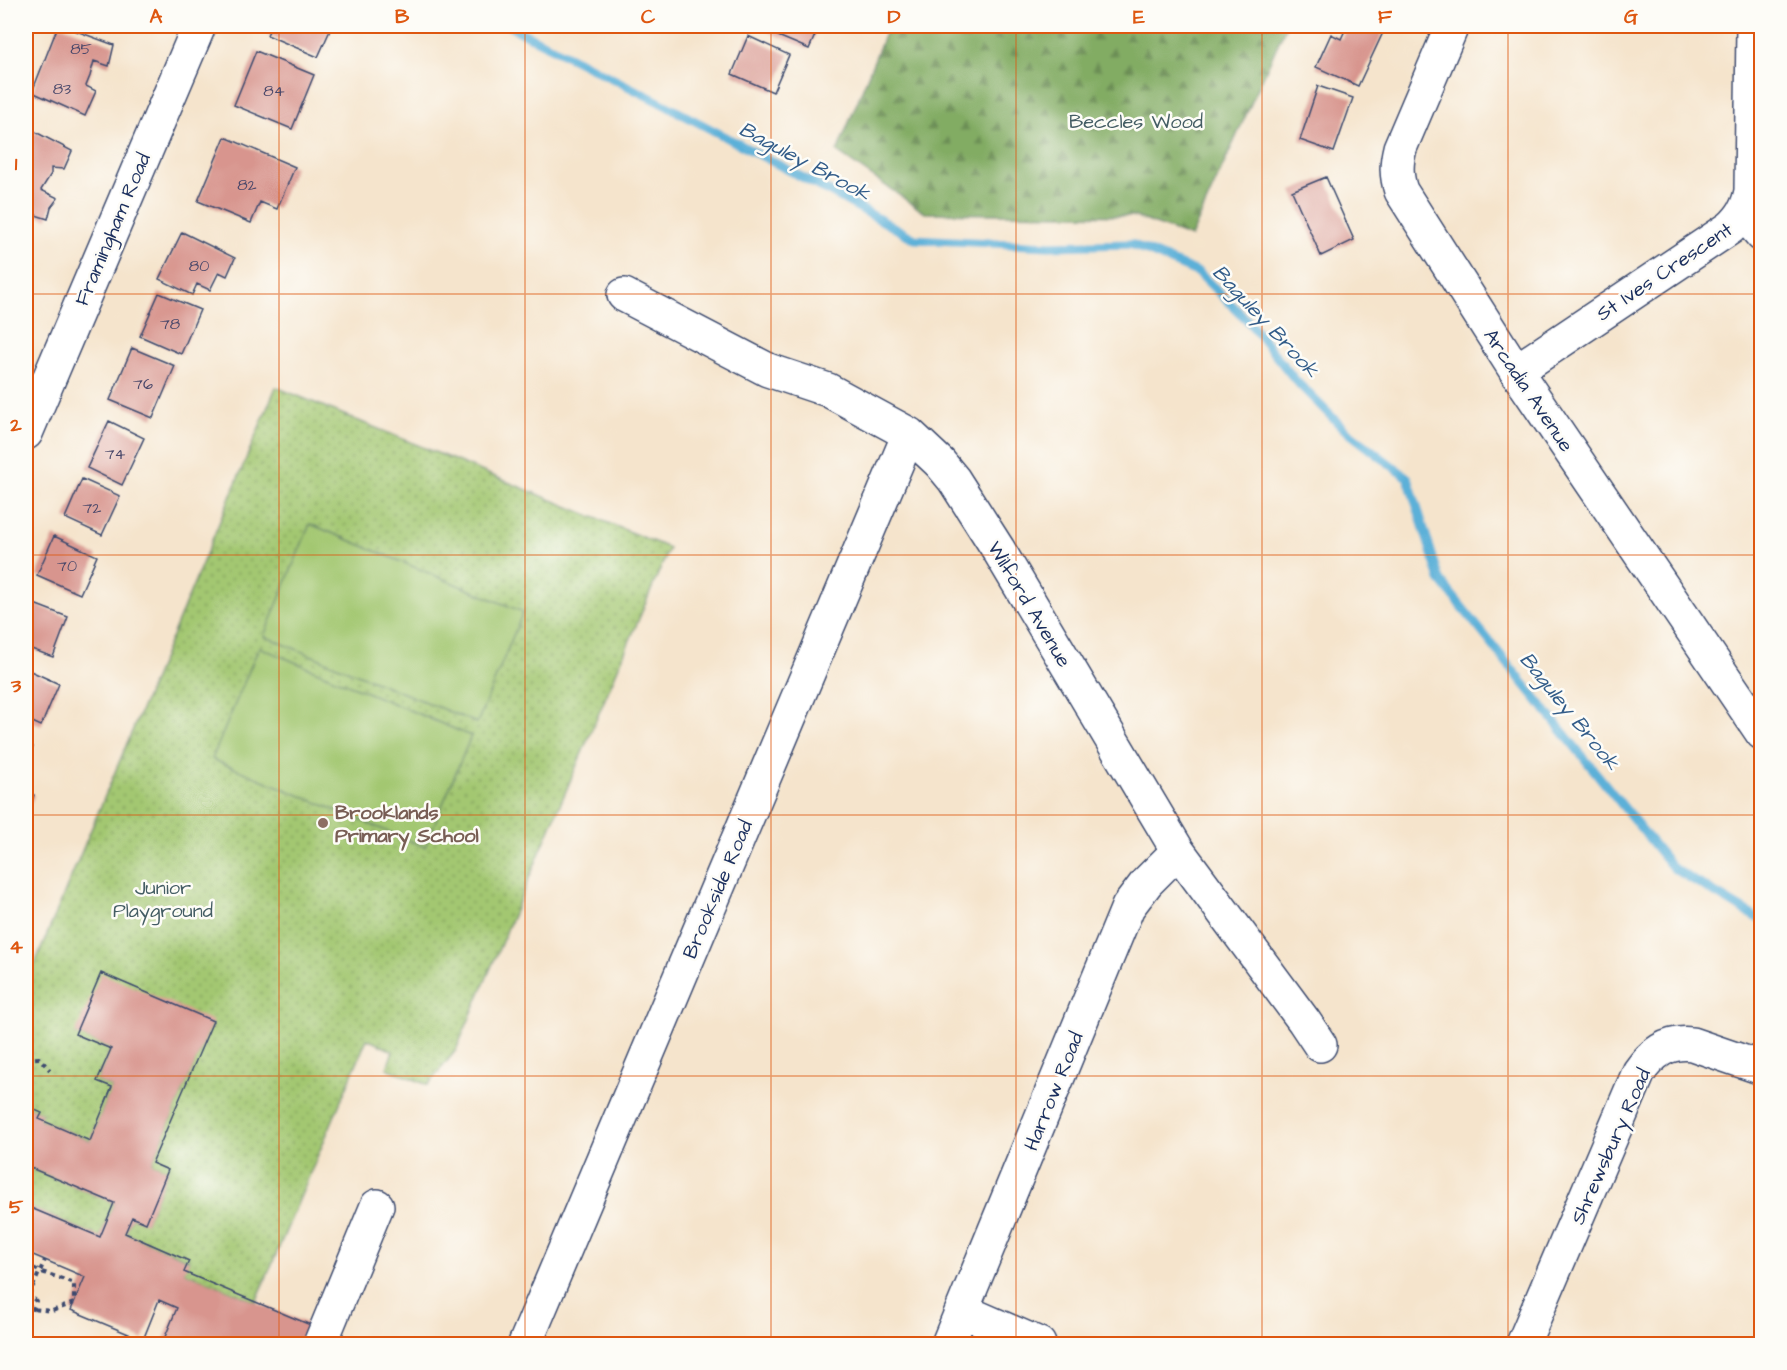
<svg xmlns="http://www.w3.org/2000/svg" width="1787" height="1370" viewBox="0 0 1787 1370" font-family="'Architects Daughter',sans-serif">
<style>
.green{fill:url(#green-dots);stroke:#5f7b68;stroke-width:1.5}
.forest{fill:url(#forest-firs);stroke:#4e6e60;stroke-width:1.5}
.pitch{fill:#a3c771;stroke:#5f7b68;stroke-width:1.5}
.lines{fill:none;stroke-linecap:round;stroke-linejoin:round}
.stream{stroke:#5cb0d8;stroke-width:9}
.building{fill:#d8958e}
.minor-casing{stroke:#3c4a6e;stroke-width:36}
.path{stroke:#3c4a6e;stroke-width:4;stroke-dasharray:4.5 4.5;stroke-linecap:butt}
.minor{stroke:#fff;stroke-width:33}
.grid{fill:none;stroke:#de5710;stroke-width:1.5;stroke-opacity:0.55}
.education-dot{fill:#8d6e63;stroke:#fdfcf7;stroke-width:2}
.labels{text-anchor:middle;stroke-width:5;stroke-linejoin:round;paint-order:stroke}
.number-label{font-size:16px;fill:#4a486a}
.park-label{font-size:20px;fill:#445d64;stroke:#fdfcf7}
.street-label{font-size:20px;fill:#1b2f5e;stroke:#fdfcf7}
.education-label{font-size:20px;font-weight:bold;fill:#785e54;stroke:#fdfcf7;text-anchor:start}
.water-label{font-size:21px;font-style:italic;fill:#325c89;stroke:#fdfcf7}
.neatline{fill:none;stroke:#de5710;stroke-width:2}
.grid-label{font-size:20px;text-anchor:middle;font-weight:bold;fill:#de5710}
</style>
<defs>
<pattern id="green-dots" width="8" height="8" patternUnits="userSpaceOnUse" patternTransform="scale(1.5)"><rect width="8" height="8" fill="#a3c771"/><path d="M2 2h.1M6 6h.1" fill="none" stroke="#84a260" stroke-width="1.8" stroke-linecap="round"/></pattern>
<pattern id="forest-firs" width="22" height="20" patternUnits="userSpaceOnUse" patternTransform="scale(1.5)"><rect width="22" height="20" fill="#82ac63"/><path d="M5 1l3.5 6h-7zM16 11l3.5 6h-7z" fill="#6a8c55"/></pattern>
</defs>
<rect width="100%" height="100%" fill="#fdfcf7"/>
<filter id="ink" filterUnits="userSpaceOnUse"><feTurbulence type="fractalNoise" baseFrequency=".0167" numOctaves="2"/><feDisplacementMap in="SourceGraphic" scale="12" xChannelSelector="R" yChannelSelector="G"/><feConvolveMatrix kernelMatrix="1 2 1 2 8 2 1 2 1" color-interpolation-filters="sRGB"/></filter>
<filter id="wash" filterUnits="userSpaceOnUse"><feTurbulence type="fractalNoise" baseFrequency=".008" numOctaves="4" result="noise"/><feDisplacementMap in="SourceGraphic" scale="24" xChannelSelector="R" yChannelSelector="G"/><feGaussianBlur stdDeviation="1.35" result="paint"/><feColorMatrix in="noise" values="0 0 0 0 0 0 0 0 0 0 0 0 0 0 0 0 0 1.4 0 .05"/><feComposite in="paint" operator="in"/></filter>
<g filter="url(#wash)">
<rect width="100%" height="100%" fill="#f5e4cc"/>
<path class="green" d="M276,387l393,161 -213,502 -28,35 -41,-17 6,-17 -26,-12 -111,263 -72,-30 5,-12 -64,-27 7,-16 14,5 22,-52 -16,-7 60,-141 -136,12 35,15 -14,32 15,6 -22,54 -51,-22 3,-6 -16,-7v-121z
M26,1166l88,37 -14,34 -74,-31z"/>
<path class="forest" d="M888,26h398l-95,211 -58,-21 -208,-3 -88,-61z"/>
<path class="pitch" d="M310,524l213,88 -46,111 -213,-87z
M259,647l212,89 -46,111 -213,-88z"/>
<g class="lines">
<path class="stream" d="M509,26l156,79 169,89 81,45 134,7 82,-2 68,29 49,48 49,61 47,47 64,49 32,102 233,288 89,53"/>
</g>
<g id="blocks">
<path class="building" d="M58,26h5l51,19 -5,21 -15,-5 -4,15 -4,10 10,5 -11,25 -53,-24z
M271,26h61l-14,31 -51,-22z
M754,26h65l-10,23z
M1347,26h39l-28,60 -42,-19 15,-33 10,5z
M748,36l41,19 -16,37 -41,-18z
M256,51l58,24 -22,54 -58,-24z
M1318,86l35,12 -19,54 -34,-12z
M26,127l46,24 -8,18 -13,-1v6l-10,16 17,8 -7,9 -3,12 -22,-7z
M225,137l70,30 -18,42 -17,-7 -9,21 -53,-22z
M1326,177l28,63 -33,16 -29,-65z
M182,232l53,26 -8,18 -8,-4 -9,18 -13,-6 -5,11 -33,-16z
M159,293l41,17 -19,44 -41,-18z
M132,348l43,18 -22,52 -43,-18z
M109,421l35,17 -22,47 -35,-17z
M82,479l38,17 -18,39 -37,-17z
M54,536l43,20 -17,38 -43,-19z
M29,602l39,15 -15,40 -27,-10v-36z
M26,669l33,15 -18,42 -15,-7z
M26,744l7,3 -7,19z
M26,791l8,4 -8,20z
M101,973l112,48 -61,142 16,7 -22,53 -14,-6 -7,16 64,28 -5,11 136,57 -7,15h-151l15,-36 -18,-8 -16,40 -72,-30 14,-33 -59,-25v-46l74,31 14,-34 -88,-37v-60l16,7 -3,6 51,22 22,-54 -15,-6 14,-32 -36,-15z"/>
</g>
</g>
<g filter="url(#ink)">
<use href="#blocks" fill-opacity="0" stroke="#3c4a6e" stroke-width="1.5"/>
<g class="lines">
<g class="minor-casing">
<path id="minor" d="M1452,26l-52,122c-4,16 -4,27 1,43l115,180 246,362
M1743,213l19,22
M624,295l144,75 60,20 81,44 31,29 14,17 44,69 180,302 126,170 16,24
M1516,371l214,-143c12,-11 18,-21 21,-37l2,-165
M26,433l173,-407
M963,1311l76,33
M320,1344l57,-138
M525,1344l384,-910
M948,1344l180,-437 19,-25 31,-31
M1523,1344l116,-272c13,-19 29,-31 53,-28l70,24"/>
</g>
<path class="path" d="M26,1059l13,-1 11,12
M26,1264l13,7 35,12v20l-22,8 -19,-2
M29,1295l16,-35
M26,1296l3,-1 7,6 -3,8 -7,2"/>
<use href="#minor" class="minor"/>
</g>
</g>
<path class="grid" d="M279,26v1318M525,26v1318M771,26v1318M1016,26v1318M1262,26v1318M1508,26v1318M26,294h1736M26,555h1736M26,815h1736M26,1076h1736"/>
<circle class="education-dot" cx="323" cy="823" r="6"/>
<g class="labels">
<g class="number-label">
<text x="81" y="54">85</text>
<text x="62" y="94">83</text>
<text x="274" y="96">84</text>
<text x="247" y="190">82</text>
<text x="199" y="271">80</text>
<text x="170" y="329">78</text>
<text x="143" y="389">76</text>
<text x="115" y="459">74</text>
<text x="92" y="513">72</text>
<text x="67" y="571">70</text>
</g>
<g class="park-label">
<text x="1136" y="128">Beccles Wood</text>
<text x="163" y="894">Junior<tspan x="163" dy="23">Playground</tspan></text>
</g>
<g class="street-label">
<text transform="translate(112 229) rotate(-67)" y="7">Framingham Road</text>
<text transform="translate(1664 271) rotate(-34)" y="7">St Ives Crescent</text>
<text transform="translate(1529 390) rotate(56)" y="7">Arcadia Avenue</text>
<text transform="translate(1030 604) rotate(59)" y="7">Wilford Avenue</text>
<text transform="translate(717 889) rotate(-67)" y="7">Brookside Road</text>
<text transform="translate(1053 1091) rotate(-68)" y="7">Harrow Road</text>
<text transform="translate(1610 1146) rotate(-66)" y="7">Shrewsbury Road</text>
</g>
<g class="education-label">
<text x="335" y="819">Brooklands<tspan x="335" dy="23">Primary School</tspan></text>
</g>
<g class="water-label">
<text transform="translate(805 161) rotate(28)" y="7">Baguley Brook</text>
<text transform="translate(1266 321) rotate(47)" y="7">Baguley Brook</text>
<text transform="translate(1570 711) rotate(51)" y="7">Baguley Brook</text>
</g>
</g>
<rect width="1787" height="1370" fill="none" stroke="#fdfcf7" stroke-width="66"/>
<rect x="33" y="33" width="1721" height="1304" class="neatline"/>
<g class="grid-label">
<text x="156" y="23">A</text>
<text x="402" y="23">B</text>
<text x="648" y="23">C</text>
<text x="894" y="23">D</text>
<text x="1139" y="23">E</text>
<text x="1385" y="23">F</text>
<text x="1631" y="23">G</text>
<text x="16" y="170">1</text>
<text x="16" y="431">2</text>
<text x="16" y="692">3</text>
<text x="16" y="953">4</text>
<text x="16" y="1213">5</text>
</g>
</svg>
